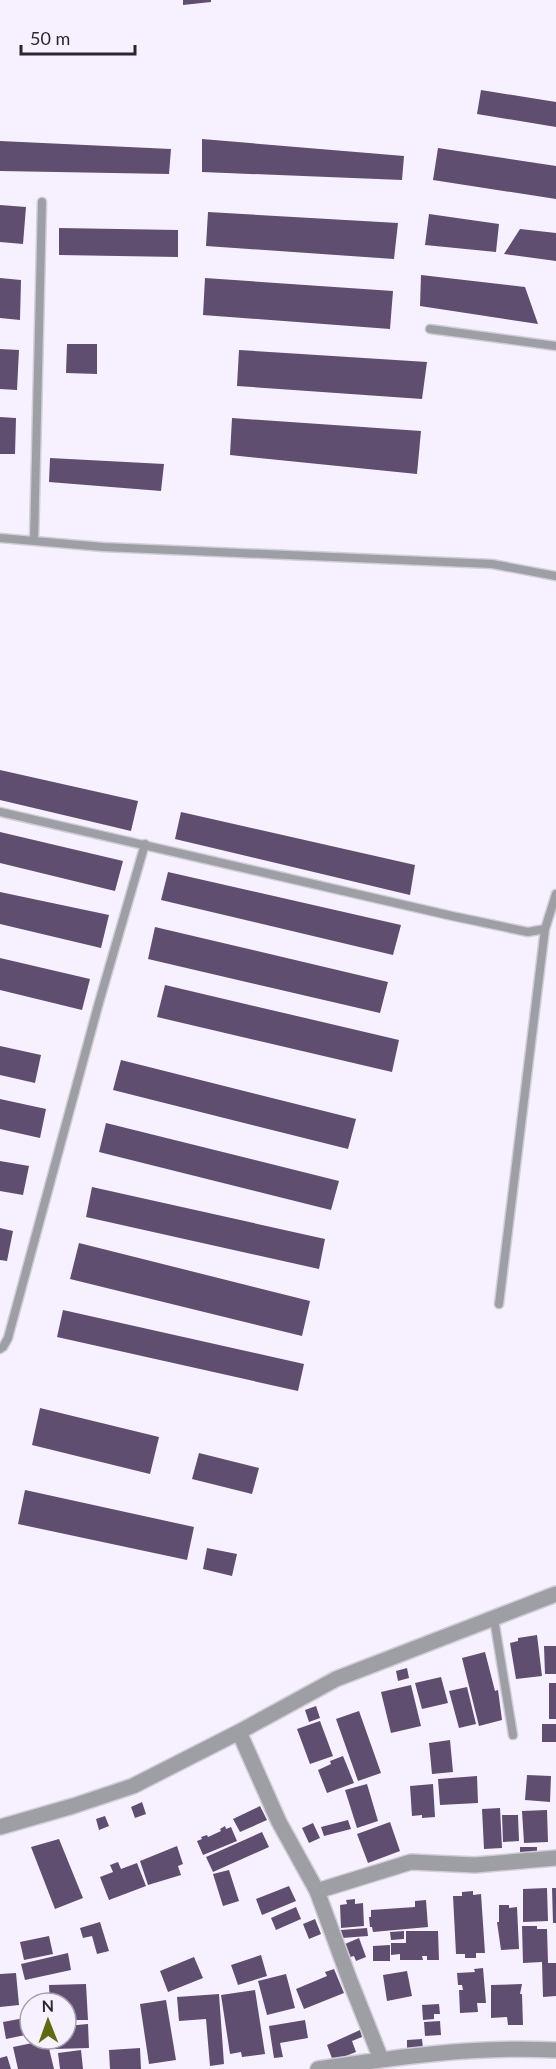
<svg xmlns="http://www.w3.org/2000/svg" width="556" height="2069" viewBox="0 0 556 2069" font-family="Lato,sans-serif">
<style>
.building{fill:#5f4e70}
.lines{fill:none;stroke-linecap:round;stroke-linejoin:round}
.service-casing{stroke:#d2cdd9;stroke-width:11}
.minor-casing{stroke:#d2cdd9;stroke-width:18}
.service{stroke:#9e9fa5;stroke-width:8}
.minor{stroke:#9e9fa5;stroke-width:15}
</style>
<rect width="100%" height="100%" fill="#f7f1ff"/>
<path class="building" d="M183,0h28v2l-28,3z
M481,90l75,12v25l-79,-13z
M202,139l202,17 -2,24 -200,-8z
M0,141l171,8 -2,25 -169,-3z
M438,148l118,18v33l-123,-19z
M0,205l26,2 -3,37 -23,-2z
M208,212l190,11 -4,36 -188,-13z
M429,214l70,10 -3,28 -71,-7z
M59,228l119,2v27l-119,-2z
M520,229l36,4v28l-52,-7z
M421,275l104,12 13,37 -118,-18z
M0,278l21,2 -1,40 -20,-2z
M205,278l188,13 -3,38 -187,-14z
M67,344h30v30l-31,-1z
M0,349l19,1 -2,40 -17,-1z
M239,350l188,12 -5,37 -185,-13z
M0,417l16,1 -1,36h-15z
M232,418l189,13 -4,43 -187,-19z
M50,458l114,6 -3,27 -112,-9z
M0,770l138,31 -7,30 -131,-31z
M181,812l234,53 -5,30 -235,-56z
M0,832l123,29 -8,30 -115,-28z
M168,872l233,53 -8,30 -232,-55z
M0,892l109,23 -8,33 -101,-24z
M155,927l233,55 -8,31 -232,-54z
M0,958l90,21 -8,31 -82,-20z
M165,985l234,55 -7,32 -235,-55z
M0,1046l41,9 -6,28 -35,-8z
M121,1060l235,59 -8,30 -235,-59z
M0,1099l46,10 -6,29 -40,-9z
M106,1123l233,58 -8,29 -232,-58z
M0,1161l29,5 -6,29 -23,-4z
M92,1187l233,52 -6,30 -233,-52z
M0,1228l13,3 -6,30 -7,-1z
M79,1243l231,58 -8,35 -232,-57z
M63,1310l241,54 -6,27 -241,-54z
M40,1408l119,29 -9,37 -118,-29z
M199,1453l60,15 -7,26 -60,-15z
M25,1490l169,37 -7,33 -169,-36z
M207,1548l30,6 -5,22 -29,-7z
M537,1635l5,41 -26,3 -6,-36 8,-2v-3z
M544,1646h12v28h-11z
M485,1652l10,39 3,-1 4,30 -23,6 -17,-68z
M407,1668l2,10 -11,3 -2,-10z
M441,1677l7,26 -26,6 -7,-26z
M549,1683h7v36h-7z
M411,1685l10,41 -30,7 -10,-41z
M467,1687l9,37 -17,4 -10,-37z
M316,1706l4,12 -11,4 -4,-12z
M359,1711l22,62 -23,8 -22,-62z
M320,1721l13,35 -23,8 -13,-35z
M542,1724h14v18h-14z
M450,1740l3,32 -21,2 -3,-31z
M343,1756l11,27 -27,10 -9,-23 13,-6 -1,-3z
M527,1775l24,1 -1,26 -25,-2z
M477,1776l1,27 -38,2 -2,-26z
M367,1784l11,37 -21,7 -12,-38z
M433,1784l2,33 -13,1v-3l-10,1 -2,-30z
M142,1802l4,12 -11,4 -4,-11z
M260,1806l7,14 -27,12 -7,-13z
M500,1808l2,40 -18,1 -2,-40z
M547,1810l1,32 -24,1 -2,-32z
M502,1815h16l1,26 -16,1z
M105,1816l4,10 -10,4 -3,-11z
M348,1820l3,9 -27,7 -3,-9z
M390,1822l10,29 -32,12 -11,-29z
M313,1823l7,15 -11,5 -7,-15z
M225,1826l1,3 5,-2 6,14 -34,14 -6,-14 5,-2 -1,-2 6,-2 1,2 13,-6 -1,-2z
M262,1832l7,15 -56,25 -7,-15z
M59,1839l24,59 -28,11 -24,-62z
M177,1846l6,18 -5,2 3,9 -33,10 -8,-24z
M520,1847h17v7h-17z
M118,1862l3,7 16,-6 9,23 -37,14 -9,-23 13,-5 -3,-7z
M229,1870l10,31 -16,5 -10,-32z
M289,1886l7,15 -34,14 -6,-16z
M547,1888l1,33 -25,1v-33z
M552,1888h4v35h-3z
M473,1891v4l8,-1 4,59h-9v5h-11v-4h-9l-3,-58h9v-4z
M355,1899v5l8,-1 1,23 -23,2 -1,-23 7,-1 -1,-4z
M426,1900l2,27 -55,5 -1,-5h-2l-1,-10h2v-7l44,-3v-6z
M499,1905h10v3l8,-1 2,42 -18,1 -4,-28h2z
M296,1907l5,12 -25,11 -5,-12z
M315,1919l6,15 -12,5 -6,-15z
M100,1922l9,29 -12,3 -5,-18 -9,2 -3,-10z
M522,1926h15v3h10l1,34h8v33l-13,1 -1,-35 -19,1z
M367,1928l1,8 -26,2 -1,-8z
M404,1931v8l-13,1 -1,-8z
M406,1931h32l1,29h-12v-4h-5l1,4h-23v-6l-9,1v-12h15z
M49,1936l4,18 -29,6 -4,-18z
M359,1938l7,19 -10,4 -2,-5 -4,1 -5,-13z
M390,1945v16h-17v-15z
M68,1953l3,17 -46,10 -4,-16z
M261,1955l6,21 -29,9 -7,-20z
M194,1957l9,21 -35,14 -8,-21z
M483,1968l3,35h-9l1,9 -18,1 -1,-23h4l-1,-5h-4l-1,-12 18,-1 -1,-3z
M334,1969l10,24 -40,16 -8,-20 31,-13 -2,-4z
M407,1971l5,25 -25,5 -4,-26z
M16,1973l3,32 -19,2v-33z
M286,1974l9,34 -28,7 -9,-34z
M86,1984l2,36h-22v-17h-16l-1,-18z
M522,1984l-2,10h2l1,31h-15l-1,-8 -16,1v-33z
M255,1990l10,64 -23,3 -1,-5 -11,2 -9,-59z
M219,1994l5,70 -14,2 -4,-47 -27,2 -2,-24z
M166,2000l10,60 -27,4 -9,-60z
M439,2004l1,10h-6v5l-11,1 -1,-15z
M30,2017v17l-24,5 -3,-17z
M305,2020l3,18 -28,5 3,14 -9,1 -5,-32z
M440,2021l1,14 -16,1 -1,-14z
M88,2024l1,24 -35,1v-10h12v-13z
M360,2030l2,7 -10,4 4,11 -23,9 -6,-16z
M422,2039l1,10 -16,2v-11z
M47,2040l7,29h-36l-5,-22z
M140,2048l1,21h-31l-1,-19z
M81,2050l2,19h-23l-2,-16z
M7,2056l4,13h-11v-11z"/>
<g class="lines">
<g class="service-casing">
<path id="service" d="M430,329l126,17
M0,538l103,9 389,17 64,12
M34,541l8,-339
M0,812l452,104 76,16 17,-3 11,-35
M499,1304l46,-375
M0,1349l3,-2 5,-9 90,-332 47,-162
M494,1619l19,116"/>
</g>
<g class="minor-casing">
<path id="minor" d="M239,1732l40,90 38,69 33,90 31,78
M0,1827l73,-21 60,-20 106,-54 97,-53 220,-85
M317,1891l94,-29 64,3 81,-7
M318,2069c79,-12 157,-23 238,-19"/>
</g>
<use href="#service" class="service"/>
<use href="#minor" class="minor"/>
</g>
<g transform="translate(48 2021) rotate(359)"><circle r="28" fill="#f7f1ff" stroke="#a5a0ab" stroke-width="1.5"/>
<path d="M0-4.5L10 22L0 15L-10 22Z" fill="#5d6a12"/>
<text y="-9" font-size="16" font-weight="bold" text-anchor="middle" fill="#29272c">N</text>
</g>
<path d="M21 45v9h114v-9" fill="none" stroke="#29272c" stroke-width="3"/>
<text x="30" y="45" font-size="18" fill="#29272c" stroke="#f7f1ff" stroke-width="4.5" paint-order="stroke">50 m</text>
</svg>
